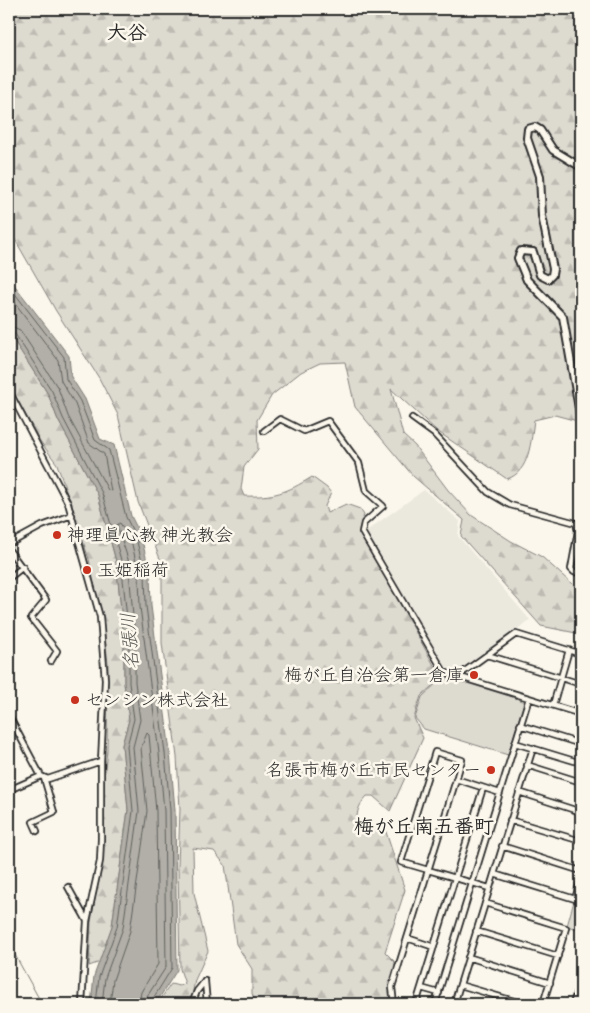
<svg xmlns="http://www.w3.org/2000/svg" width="590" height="1013" viewBox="0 0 590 1013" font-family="Dekko,'Klee One',sans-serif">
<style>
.built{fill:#ebe8de}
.green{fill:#dddad0;stroke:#84827e}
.forest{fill:url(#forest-firs);stroke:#84827e}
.water{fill:#b1afa7;stroke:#7b7a75}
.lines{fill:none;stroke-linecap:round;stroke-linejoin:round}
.shore{stroke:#61605d;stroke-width:1}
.stream{stroke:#7b7a75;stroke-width:1}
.street-casing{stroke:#2b2b2b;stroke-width:8}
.secondary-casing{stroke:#2b2b2b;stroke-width:10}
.street{stroke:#fbf7ec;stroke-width:4.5}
.secondary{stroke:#fbf7ec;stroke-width:6}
.poi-dot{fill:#c8321e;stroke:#fbf7ec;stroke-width:2}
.labels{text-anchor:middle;stroke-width:5;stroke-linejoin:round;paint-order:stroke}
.poi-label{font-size:18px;fill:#2b2b2b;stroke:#fbf7ec;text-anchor:start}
.water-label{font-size:19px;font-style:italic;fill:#5a5956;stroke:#fbf7ec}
.quarter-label{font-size:20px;font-weight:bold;fill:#2b2b2b;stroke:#fbf7ec}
</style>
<defs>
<pattern id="forest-firs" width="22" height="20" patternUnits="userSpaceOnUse" patternTransform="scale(1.25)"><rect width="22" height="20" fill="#dddad0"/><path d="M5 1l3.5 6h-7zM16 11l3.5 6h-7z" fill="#bebbb3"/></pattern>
</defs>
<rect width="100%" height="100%" fill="#fbf7ec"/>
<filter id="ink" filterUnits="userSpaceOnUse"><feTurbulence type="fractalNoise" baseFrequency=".02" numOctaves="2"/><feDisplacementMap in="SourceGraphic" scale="10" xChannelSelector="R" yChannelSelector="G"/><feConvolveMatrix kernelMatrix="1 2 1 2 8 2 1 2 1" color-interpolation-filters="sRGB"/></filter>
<g filter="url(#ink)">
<path class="built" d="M424,490l36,31 -2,15 72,84 -73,51 -16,-5 -76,-134z"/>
<path class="green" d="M444,676l75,23 5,4 -16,52 -84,-26 -9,-11 7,-21z
M574,901l7,2v27l-14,-4z"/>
<path class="forest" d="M9,9h572v413l-26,-7 -21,5c-3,20 -4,52 -27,59l-70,-48 -46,-42 12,46 12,11 33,44 23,25 40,26 31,16 39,35v42l-40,-8 -80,-90 3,-16 -51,-44 -58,-69 -10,-45 -25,1 -19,9 -29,23 -15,25 1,29 -14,18 -3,22 3,7c30,1 42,-3 68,-19l15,11 4,5 -6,13 2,7 19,-9 14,5 4,6 -5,14 82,149 -20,18 -7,22 9,20 -33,73 -17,-15h-6c-19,20 -9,41 17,30l21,64 -20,62 10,10 -7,42h-133l-3,-11v-24l-16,-25 -11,-79 -11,-14 -21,-3 1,45 14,58 -13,29 -3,16 12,6 -1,2h-43v-4l11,-16 8,2 6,-2 -5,-15 -2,-102 2,-58 -3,-52 -15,-114v-79l-24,-62 -20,-87 -19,-37 -43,-67 -47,-82z
M9,333l39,61 10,26 40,75 18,66 8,78v44l5,37 -7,25 6,65 -16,116 -12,36 -11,4 2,-44 10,-60 2,-75 4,-37 1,-87 -3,-26 -16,-78 -32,-95 -17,-23 -31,-57z"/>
<path class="water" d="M9,278l60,78 2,21 14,22 15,40 14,6 17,71 10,20 9,38 1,32 19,146 5,58 2,160 -19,30v4h-67l3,-28 18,-50 16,-116 -6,-65 7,-25 -5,-37v-44l-8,-78 -18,-66 -40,-75 -10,-26 -39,-61z"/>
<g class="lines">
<path class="shore" d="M9,286l55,71 2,22 14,22 15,39 14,10 17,67 10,21 9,36 1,32 19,147 5,57 2,158 -18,29 -1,7
M9,295l49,65 3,21 14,23 14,39 15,11 7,37 -3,-1 -40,-74 -10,-28 -38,-58 -11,-5
M9,332l6,2 37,57 11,27 39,75 19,67 8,78v45l5,36 -7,27 6,65 -16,116 -18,50 -3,27
M102,1004l3,-26 18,-50 16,-117 -6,-64 7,-27 -5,-38v-44l-7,-79 -11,-34 3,-2 11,17 8,35 1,32 19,146 5,58 2,156 -18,28 -2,9
M110,1004l3,-24 17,-49 7,-49 10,-71 -6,-63 6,-15 2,2 7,76 2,153 -17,28 -2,12"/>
<path class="stream" d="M9,944l33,60"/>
<g class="street-casing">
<path id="street" d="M9,391l59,112 32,114 5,63 -4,81v78l-1,22 -13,60 -5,83
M412,418l22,16 54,58 22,13 66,18 2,8 -7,38 3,3 7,1
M264,431l16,-12 24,12 24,-10 31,42 7,28 17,15 -19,17 -2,9 82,140 137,42
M9,544l33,-18 30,-11
M9,550l37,50 -15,18 26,33 -6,10
M9,578l14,-11
M487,655l94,29
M458,676l58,-42 65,20
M553,705l16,-55
M9,716l32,60
M520,725l61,19
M515,743l66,20
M527,765l54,17
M456,779l44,14
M9,790l32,-14 7,3 53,-18
M519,792l62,20
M510,820l71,21
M37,831l-4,-9 21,-10 -10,-34
M502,846l79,25
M494,874l81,25 6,-20
M68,887l19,34
M485,903l81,25 -23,76
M476,931l82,25
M407,938l27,9
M468,957l82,26
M205,981l2,23
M460,985l64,19
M421,988l18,5
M192,1004l5,-13 8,-10
M394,1004l-2,-17c23,-75 47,-151 70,-227l-27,-8 -34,110c30,9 59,17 88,26
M416,1004l67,-216
M435,1004l94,-306
M454,1004l79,-256
M573,1004l8,-26"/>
</g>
<g class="secondary-casing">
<path id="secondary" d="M581,167l-28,-17 -13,-20 -5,-3 -7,2 -1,9 13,38 2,40 11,53 -1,6 -4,4 -8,-4 -7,-23 -12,-1 -3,7 9,22 36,37 18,103
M581,430v9"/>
</g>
<use href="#street" class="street"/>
<use href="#secondary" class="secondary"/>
</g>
</g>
<g class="poi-dot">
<circle cx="57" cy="535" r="5"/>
<circle cx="87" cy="570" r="5"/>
<circle cx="474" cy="675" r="5"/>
<circle cx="75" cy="700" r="5"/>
<circle cx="491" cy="770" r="5"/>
</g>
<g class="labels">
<g class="poi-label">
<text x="67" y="541">神理眞心教 神光教会</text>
<text x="97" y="576">玉姫稲荷</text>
<text x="464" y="681" text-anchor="end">梅が丘自治会第一倉庫</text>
<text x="85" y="706">センシン株式会社</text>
<text x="481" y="776" text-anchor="end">名張市梅が丘市民センター</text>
</g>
<g class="water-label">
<text transform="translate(129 641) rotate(-94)" y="7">名張川</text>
</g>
<g class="quarter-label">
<text x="127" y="39">大谷</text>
<text x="424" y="833">梅が丘南五番町</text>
</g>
</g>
<rect width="590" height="1013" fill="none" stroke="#fbf7ec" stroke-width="30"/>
<rect x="15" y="15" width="560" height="983" fill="none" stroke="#2b2b2b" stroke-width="2" filter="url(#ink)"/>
</svg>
